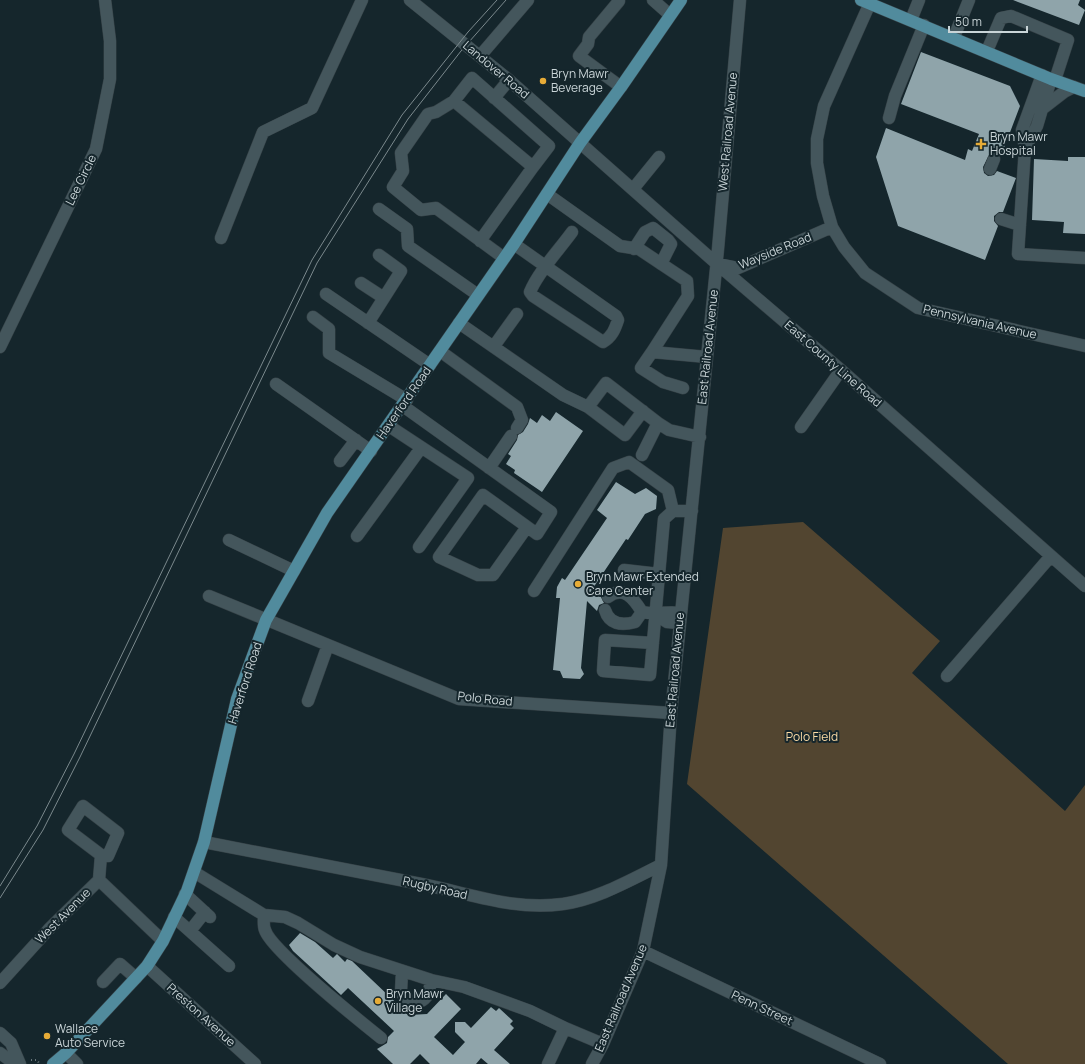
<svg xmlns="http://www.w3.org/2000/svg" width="1085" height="1064" viewBox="0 0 1085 1064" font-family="Manrope,sans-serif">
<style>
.green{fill:#524530}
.building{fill:#8fa4aa}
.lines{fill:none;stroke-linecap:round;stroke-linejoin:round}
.minor-casing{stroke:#364247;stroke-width:13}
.major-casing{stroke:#364247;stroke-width:13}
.path{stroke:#67757a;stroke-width:2;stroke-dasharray:1 3;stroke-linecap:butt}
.minor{stroke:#44565c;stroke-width:12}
.major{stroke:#518b9d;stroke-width:12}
.tram{stroke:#7b898d;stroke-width:1}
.poi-dot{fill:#e7ac37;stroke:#15262c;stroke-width:1.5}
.labels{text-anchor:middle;stroke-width:4;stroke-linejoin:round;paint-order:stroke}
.street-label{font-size:12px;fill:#c9d4d7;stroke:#15262c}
.poi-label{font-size:12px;fill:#c9d4d7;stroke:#15262c;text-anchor:start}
.park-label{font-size:12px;fill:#fcdba5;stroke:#15262c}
</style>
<rect width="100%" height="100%" fill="#15262c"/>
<path class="green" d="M803,522l137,119 -28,32 153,138 20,-26v279h-77l-321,-280 36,-256z"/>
<path class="building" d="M1013,0h67l-2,5 7,5 -6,15z
M921,52l89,34 10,20 -19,50 -5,-4 -6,1 -7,14 1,6 4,3 6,-1 3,-4 19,7 -13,34h-4l-5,4v5l4,5 -13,34 -87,-34 -22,-69 10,-29 79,32 3,-11 4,2 7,-17 -78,-30z
M1068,157h17v77l-22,-1 1,-11 -32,-2 2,-61 34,2z
M556,412l27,19 -41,61 -28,-19 1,-3 -9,-6 5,-8 -3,-2 9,-14 1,-5 5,-3 5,-8 2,-6 7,5 5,-8 8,6z
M616,482l19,12 11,-6 11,8 -1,13 -11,5 -17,26 -2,-1 -37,55 14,-2 -2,5 3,6 -5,2 -2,6 -10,-10 -6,67 3,6 -4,5 -17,-1 -3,-7 -7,-1 7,-72h-4l1,-11 5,-9 3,2 42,-62 -10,-8z
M300,933l15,9 18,16 4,-4 8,8 2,-3 5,2 57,54 18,-1 19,-20 15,15 -27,28 19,18 12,-13 -10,-10v-10h10l6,6 20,-21 5,4 3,-3 14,13 -3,3 4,4 -20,22 16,14h-22l-7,-6 -5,6h-46l-10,-10 -10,10h-17l-16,-15 10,-6 1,-6 6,-6 -46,-43 -7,7 -48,-44 -4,-6z"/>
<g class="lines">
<g class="minor-casing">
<path id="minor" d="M410,0l99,80 208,184 124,106 244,216
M653,0l17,15
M619,1l-30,36 -1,7 -9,12 42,31
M870,3l-46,103 -7,33v24l6,33 9,31 12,20 21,26 53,35 167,38
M911,20l8,-20
M954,37l15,-37
M987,51l14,-33 10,-2 57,24 -13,40
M480,56l48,-56
M1042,75l-20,55 3,18 -7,106 67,4
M494,98l15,-18
M454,101l18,-23 77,68 -16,21
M1042,109l22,-17 10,-5
M889,118l6,-22 29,-71
M1025,148l12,-22 14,-47
M990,169l4,-10
M633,189l26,-32
M547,194l73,52 19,3 48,32 1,15 -36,56 55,5
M379,209l28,20 1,17 70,49
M1001,219l19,6
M221,238l42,-106 49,-24 50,-108
M480,241l53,-74 -79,-66 -18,11 -8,2 -27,39 2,18 -10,16 28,23 15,-2 68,50
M514,244l102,72 2,4c-3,9 -6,17 -15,22l-70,-46 -3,-4c8,-20 29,-42 42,-60
M634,249l11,-17 8,-4 15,12 3,4 -10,20
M718,264l20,4 94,-41
M361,283l23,15
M326,294l104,71
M313,317l16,12v24l78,47
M368,323l33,-52 -22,-16
M459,323l104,72 25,12
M494,346l23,-32
M0,347l96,-198 14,-70v-38l-5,-41
M440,351l77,56 5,13 -5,8
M652,352l-11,16 22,14 20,6
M276,384l95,67
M403,406l148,106 -14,22 -54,-39 -44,62 39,18h15l34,-48
M643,411l-18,24 -37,-28 18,-24 52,40
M389,426l79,52 -49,69
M801,427l40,-57
M642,455l16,-32 11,7 31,7
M340,461l16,-21
M489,468l22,-32
M357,536l64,-88
M229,540l65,31
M624,570l35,4
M534,591l79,-123 16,-6 39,28 5,21
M209,596l250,103 212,14
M608,597c16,-12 26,2 34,15 15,3 24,-1 39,1
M605,610c4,14 16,16 30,12l7,-10
M656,615l11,7 12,1
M653,643l-48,-3 -2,31 47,4 14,-156 9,-8h19
M947,676l104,-120
M308,701l20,-56
M204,842c72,14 144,28 217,42 48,9 92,27 142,20 35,-5 67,-24 98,-39
M194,872l70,43 21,2 13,6 36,22 26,12 71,23 33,7 66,24 35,17 38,16
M99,880l2,-25 -33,-25 15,-24 35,27 -10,23 -7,-1
M185,894l25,23
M264,915c0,5 -1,11 1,15 5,19 96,92 116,108
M174,917l55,49
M190,931l15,-19
M643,951l237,113
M147,966l108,98
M402,971l-1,21c5,9 18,15 26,4 3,-5 3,-11 4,-16
M103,982l17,-18 16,14
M0,983l49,-54 50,-49 64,61
M0,1033l11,10 9,21
M0,1053l15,11
M66,1053l11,11
M548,1064l17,-36
M592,1064l11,-20 40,-93 18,-86 10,-152 47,-464 22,-249"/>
</g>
<g class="major-casing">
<path id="major" d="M861,0l190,79 34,12
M53,1064l13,-11 81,-87 16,-25 24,-50 17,-49 33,-143 29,-79 61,-107 187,-269 66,-101 41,-56 60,-87"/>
</g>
<path class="path" d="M31,1060h6l2,3"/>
<use href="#minor" class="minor"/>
<use href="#major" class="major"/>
<path class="tram" d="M0,886l37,-60 37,-72 238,-494 90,-145 66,-83 29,-32
M0,898l43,-68 37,-73 237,-494 91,-144 53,-68 45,-51"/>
</g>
<g class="poi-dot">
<circle cx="543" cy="81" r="4"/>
<path d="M979 138h4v4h4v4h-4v4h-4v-4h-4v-4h4z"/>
<circle cx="578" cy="584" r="4"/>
<circle cx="378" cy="1001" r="4"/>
<circle cx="47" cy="1036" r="4"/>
</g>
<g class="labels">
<g class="street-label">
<text transform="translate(496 70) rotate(40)" y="4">Landover Road</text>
<text transform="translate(728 132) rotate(-85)" y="4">West Railroad Avenue</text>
<text transform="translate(81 180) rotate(-64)" y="4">Lee Circle</text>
<text transform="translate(775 251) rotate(-22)" y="4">Wayside Road</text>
<text transform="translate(980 322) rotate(13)" y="4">Pennsylvania Avenue</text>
<text transform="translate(708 347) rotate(-84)" y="4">East Railroad Avenue</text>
<text transform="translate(833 364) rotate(41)" y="4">East County Line Road</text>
<text transform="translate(404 403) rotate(-55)" y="4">Haverford Road</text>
<text transform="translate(675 670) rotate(-85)" y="4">East Railroad Avenue</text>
<text transform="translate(245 683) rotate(-72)" y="4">Haverford Road</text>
<text transform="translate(485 699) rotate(6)" y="4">Polo Road</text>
<text transform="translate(435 888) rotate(13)" y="4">Rugby Road</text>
<text transform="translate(63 916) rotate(-45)" y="4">West Avenue</text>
<text transform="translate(621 998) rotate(-67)" y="4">East Railroad Avenue</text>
<text transform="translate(762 1008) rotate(25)" y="4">Penn Street</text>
<text transform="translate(201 1015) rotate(42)" y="4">Preston Avenue</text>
</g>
<g class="poi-label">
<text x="551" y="78">Bryn Mawr<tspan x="551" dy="14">Beverage</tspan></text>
<text x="990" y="141">Bryn Mawr<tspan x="990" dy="14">Hospital</tspan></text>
<text x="586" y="581">Bryn Mawr Extended<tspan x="586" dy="14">Care Center</tspan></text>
<text x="386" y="998">Bryn Mawr<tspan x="386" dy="14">Village</tspan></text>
<text x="55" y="1033">Wallace<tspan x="55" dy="14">Auto Service</tspan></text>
</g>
<g class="park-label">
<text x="812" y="741">Polo Field</text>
</g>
</g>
<path d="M949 26v6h78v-6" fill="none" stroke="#c9d4d7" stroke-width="2"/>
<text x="955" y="26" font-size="12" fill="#c9d4d7" stroke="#15262c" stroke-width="3" paint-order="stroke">50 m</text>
</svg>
